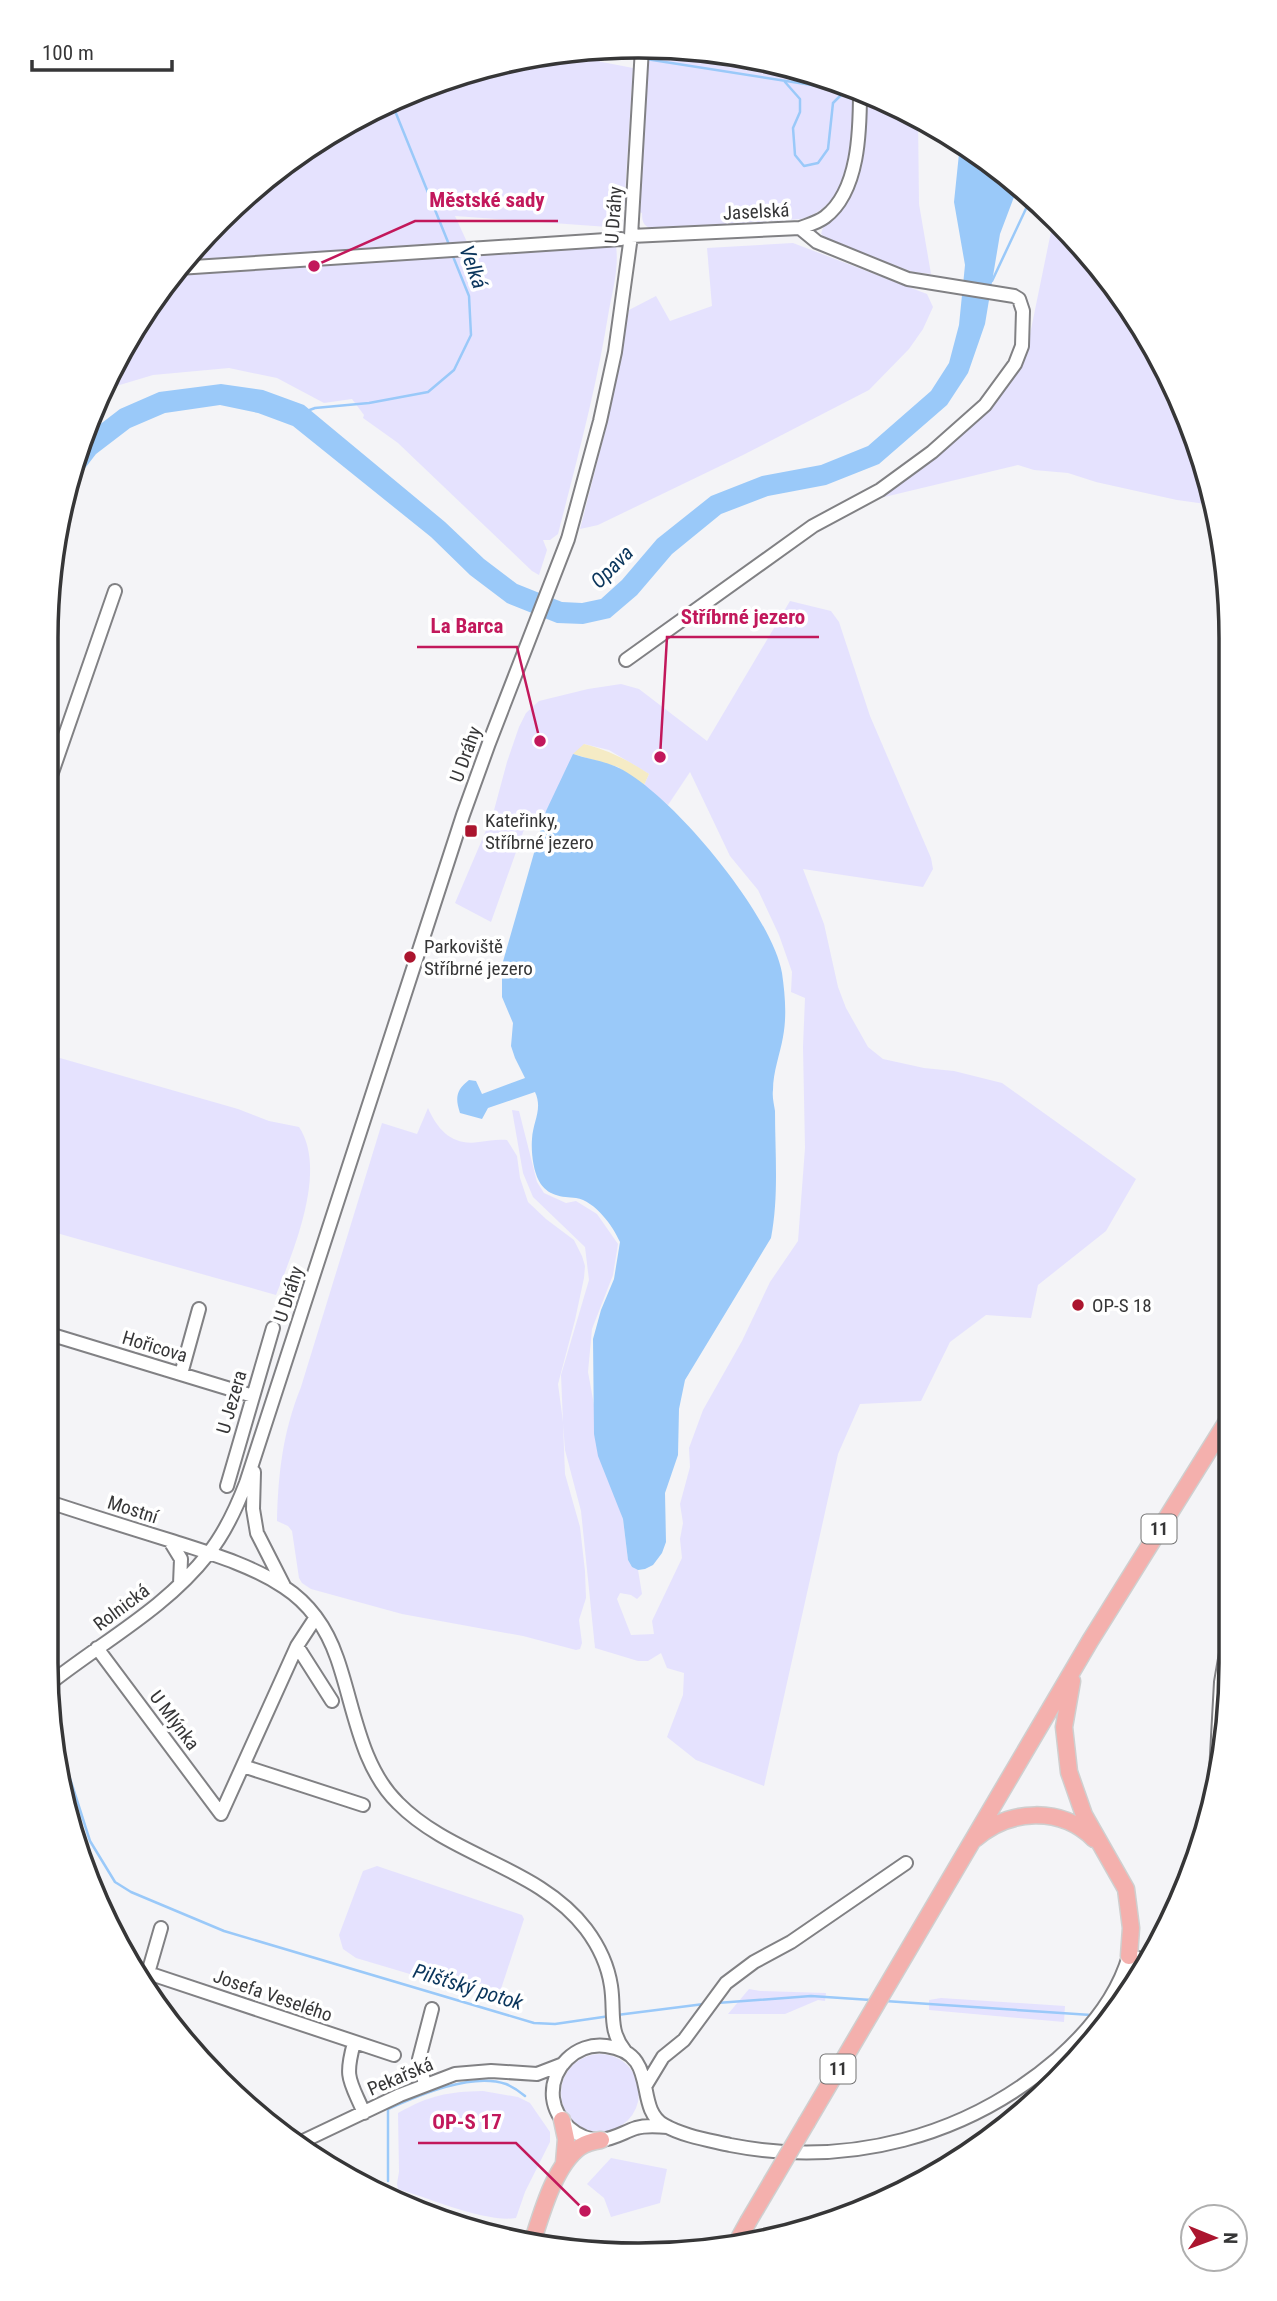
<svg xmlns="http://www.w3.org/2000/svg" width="1277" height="2301" viewBox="0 0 1277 2301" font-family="'Roboto Condensed',sans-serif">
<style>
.green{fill:#e5e2fe}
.sand{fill:#f5ebc5}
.water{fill:#9ac9f9}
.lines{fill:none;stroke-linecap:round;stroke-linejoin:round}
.stream{stroke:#9ac9f9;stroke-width:2.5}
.minor-casing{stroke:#818184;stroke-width:16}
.major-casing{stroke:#cfcfcf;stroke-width:19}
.minor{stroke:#fff;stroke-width:12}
.major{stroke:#f4b0ad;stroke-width:16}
.major-bridge-casing{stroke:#cfcfcf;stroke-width:19;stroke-linecap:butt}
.major-bridge{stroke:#f4b0ad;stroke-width:16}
.poi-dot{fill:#ab152e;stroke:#fff;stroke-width:2.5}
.labels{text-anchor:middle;stroke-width:7;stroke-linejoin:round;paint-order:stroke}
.shield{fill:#fff;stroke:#727273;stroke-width:2}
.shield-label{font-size:18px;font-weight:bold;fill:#363637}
.street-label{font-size:19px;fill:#363637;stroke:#fff}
.poi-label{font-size:19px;fill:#363637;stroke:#fff;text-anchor:start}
.water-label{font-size:21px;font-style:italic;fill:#0a355b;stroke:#fff}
.rim{fill:none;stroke:#363637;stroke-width:3.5}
.leader{fill:none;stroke:#c2185b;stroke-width:2.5}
.callout-dot{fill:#c2185b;stroke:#fff;stroke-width:2.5}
.callout-label{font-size:21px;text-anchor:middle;font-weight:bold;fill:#c2185b;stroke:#fff;stroke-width:7;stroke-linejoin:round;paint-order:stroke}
</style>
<rect width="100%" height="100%" fill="#f4f4f7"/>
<path class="green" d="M570,52l32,10 31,6 -9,141h-6l-1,9 -9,9 -153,-11 18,39 143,-9c3,21 -3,43 -7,64 -12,76 -32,150 -51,224l-8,6h-7l4,10 -8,25 -7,-4 -134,-128 -35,-25 1,-3 -12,-16 -28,4 -47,-25 -48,-10 -76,7 -50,15 22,-48 68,-95 85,-79 99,-62 108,-40z
M725,53l104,24 -105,-15z
M649,54l199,32 7,3c-2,45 0,116 -54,130l-149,10c-9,-3 -10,-8 -10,-16l-4,-1z
M868,95l50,22 1,87 12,70 -18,-2 -81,-30 -11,-8 3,-10 34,-54 6,-24z
M1059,221l73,88 68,139 13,57 -36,-5 -81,-18 -28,-9 -34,-3 -16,-5 -142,34 141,-131 11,-24 25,-122z
M793,243l134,51 6,13 -10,22 -14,20 -40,41 -126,65 -145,70 -18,4 28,-109 21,-110 27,-14 14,25 42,-15 -5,-58z
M790,601l41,10 8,11 31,94 61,142 2,11 -10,18 -120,-18 21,55 14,63 8,21 22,39 15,12 41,9 30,3 48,12 134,96 -30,52 -68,54 -7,33 -45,-3 -36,27 -29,59 -61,3 -22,50 -74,332 -68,-26 -29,-23 16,-42 1,-22 -17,-5 -6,-15 -13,8h-10l-43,-13 -14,-137 -16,-61 -2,-27 2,51 15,53 5,44 1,27 -7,22 3,23 -2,6 -4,1 -53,-14 -121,-22 -91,-25 -9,-6 -3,-5 -7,-47 -4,-5 -11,-5c1,-47 6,-90 24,-134l81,-264 35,11 11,-26c10,23 25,38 51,34 10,-1 18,-3 28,-2l10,16 3,22 8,24 18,17 28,21 8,16 3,10 -1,12 -9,42 -17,64 5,38 -2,-47 28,-95 -4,-33 -52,-50 -10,-24 -11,-63 7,1 18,71 7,11 22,10 10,-2 21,13 21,30 -5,31 -21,54 -4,43 18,98 17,49 5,41 4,7 6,3 4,24 -5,5 -6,-4 -11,-2 -3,6 14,36 23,-1 -2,-13 30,-63 -2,-19 3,-16 -3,-19 10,-37 -1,-19 14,-38 39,-69 28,-59 28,-41 7,-93 -2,-101 2,-49 -14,-6 1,-20 -13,-37 -21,-45 -28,-34 -40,-84 -22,33 -24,-20 5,-11 -40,-24 -25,-6 -38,67 -5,18 -15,-5 -35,98 -36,-19 38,-89 14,-52 12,-35 7,-14 13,-12 49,-12 33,-5 18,5 68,52z
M46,1054l192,55 31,12 30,6c29,43 -6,125 -23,168l-230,-65z
M377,1866l145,49 2,4 -25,76 -5,4 -138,-41 -13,-9 -4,-14 24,-64z
M749,1989l11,2 66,2 -1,8 -7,-1 -33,14h-57z
M941,1998l124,8 -1,16 -135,-12v-10z
M561 2093a39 39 0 1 1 78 0a39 39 0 1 1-78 0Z
M483,2091l35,6 12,6 20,29v10l-25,50 -9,26c-30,5 -87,-20 -118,-29l-1,-5 2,-12 -1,-59c33,-18 48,-21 85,-22z
M611,2158l56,11 -7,34 -49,14 -7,-19 -17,-14z"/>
<path class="sand" d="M584,744c24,6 44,16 65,30l-5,11 -26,-18 -45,-13z"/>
<path class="water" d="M960,144l52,40 2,13 -14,37 -15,90 -17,49 -21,32 -68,59 -53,21 -58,11 -47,18 -49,40 -35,41 -27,23 -27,6 -26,-1 -50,-20 -37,-28 -39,-38 -138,-111 -35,-13 -38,-8 -55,8 -35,15 -34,26 -27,35 8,-41 4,-9 39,-30 39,-17 62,-8 42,6 41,15 141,117 39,37 33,25 45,18 20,1 19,-4 21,-19 35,-41 54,-43 51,-20 59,-11 47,-19 63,-55 18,-28 10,-38 6,-60 -11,-63z
M573,754c15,5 32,7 46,14 53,26 153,147 163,205 3,21 5,43 1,64 -3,17 -10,35 -10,53 -1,7 1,14 2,21 0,43 4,85 -4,127l-86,142 -6,29 -1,46 -13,38 1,49 -4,11 -9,12 -8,4 -7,1 -6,-3 -4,-7 -5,-41 -25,-63 -4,-22 -1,-95 8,-29 13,-31 6,-37c-7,-16 -25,-41 -44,-44 -14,-1 -29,-2 -37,-17 -6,-11 -8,-30 -7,-42 1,-18 11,-30 3,-47l-47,16 -6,11 -22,-6c-5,-15 -4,-23 9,-33l7,1 6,13 43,-16 -10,-20 -4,-12 2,-23 -11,-26v-32l44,-154z"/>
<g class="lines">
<path class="stream" d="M591,48l48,9
M646,59l211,33
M785,82l15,17v13l-7,16 2,27 9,11 14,-3 10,-14 5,-46 12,-12
M391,101l59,146
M992,281l39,-83
M307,411l8,-3 54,-5 59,-11 26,-22 17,-35 -2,-39 -17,-42
M59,1744l31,97 25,41 16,10 93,39 310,92 21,1 55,-8
M885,2001l206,14
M717,2003l94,-7 60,4
M617,2015l87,-11
M388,2181v-72c31,-14 84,-37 118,-25 7,3 13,7 19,12"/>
<g class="minor-casing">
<path id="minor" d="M631,236l169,-8c8,-3 17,-5 25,-11 34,-26 35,-86 35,-126
M178,268l443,-29
M626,660l187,-134 67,-36 52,-38 53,-47 30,-41 7,-18 1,-35 -4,-12 -5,-3 -106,-17 -91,-37 -17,-14
M47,787l68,-196
M46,1333l207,63
M181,1374l18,-65
M254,1472l-1,37 4,24 27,53
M227,1486l46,-158
M46,1501c42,14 84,27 126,40 37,12 79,24 112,46 26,17 43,42 53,71 17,48 23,108 61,145 53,54 141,64 188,126 12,16 22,37 25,57 4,26 -3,44 14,65
M170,1541l11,18 -1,25
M297,1646l35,55
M97,1648l124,166 76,-168 19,-29
M49,1684c53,-42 117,-76 159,-130 17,-21 28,-45 38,-71l217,-668 26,-72 79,-204 32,-118 15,-69 16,-116 11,-188
M243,1766l120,39
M1216,1773l5,-91 9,-52
M148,1973l13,-45
M146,1982l2,-9 246,82
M354,2043c-10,36 -4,37 10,70
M425,2085l-6,-26 13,-50
M646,2085l17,-28 21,-17 42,-57 28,-21 37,-20 115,-79
M668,2127c-11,-1 -22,-2 -32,1 -12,4 -22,11 -35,12 -24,0 -45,-19 -48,-42 -3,-30 23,-56 53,-52 55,7 27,61 58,79 19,11 45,15 66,20 118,23 236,-8 327,-86 32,-28 60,-62 72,-103l22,5
M297,2144l103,-49 55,-21 36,-3 46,3 26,-10"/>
</g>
<g class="major-casing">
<path id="major" d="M1072,1681l-8,46 5,45 15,43 42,74 5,39 -2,28
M975,1839c34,-30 86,-33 119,0
M562,2120l4,19 -2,24
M807,2122l283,-481 139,-223
M533,2240c9,-28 22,-75 47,-93 6,-4 14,-6 21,-7
M738,2240l10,-18"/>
</g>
<use href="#minor" class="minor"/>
<use href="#major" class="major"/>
<g class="major-bridge-casing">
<path id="major-bridge" d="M748,2222l59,-100"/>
</g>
<use href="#major-bridge" class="major-bridge"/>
</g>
<g class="poi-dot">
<rect x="464" y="824" width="14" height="14" rx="3.5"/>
<circle cx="410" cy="957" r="7"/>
<circle cx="1078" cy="1305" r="7"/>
</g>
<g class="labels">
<g class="shield">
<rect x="1141.5" y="1514.5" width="35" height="29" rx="5"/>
<rect x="820.5" y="2054.5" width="35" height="29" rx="5"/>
</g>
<g class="shield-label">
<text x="1159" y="1535">11</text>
<text x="838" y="2075">11</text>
</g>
<g class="street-label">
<text transform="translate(756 211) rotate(-3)" y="7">Jaselská</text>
<text transform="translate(613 215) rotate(-86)" y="7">U Dráhy</text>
<text transform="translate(465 754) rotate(-70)" y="7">U Dráhy</text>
<text transform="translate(288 1294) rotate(-72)" y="7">U Dráhy</text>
<text transform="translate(155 1346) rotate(17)" y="7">Hořicova</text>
<text transform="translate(231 1402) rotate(-74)" y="7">U Jezera</text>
<text transform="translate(133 1509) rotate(18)" y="7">Mostní</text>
<text transform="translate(121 1607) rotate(-37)" y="7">Rolnická</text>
<text transform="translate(175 1720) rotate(53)" y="7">U Mlýnka</text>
<text transform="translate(273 1995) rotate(19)" y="7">Josefa Veselého</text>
<text transform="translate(400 2076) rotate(-23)" y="7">Pekařská</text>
</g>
<g class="poi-label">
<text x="485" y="827">Kateřinky,<tspan x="485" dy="22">Stříbrné jezero</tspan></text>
<text x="424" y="953">Parkoviště<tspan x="424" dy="22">Stříbrné jezero</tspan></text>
<text x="1092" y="1312">OP-S 18</text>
</g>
<g class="water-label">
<text transform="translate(473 267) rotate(70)" y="7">Velká</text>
<text transform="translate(612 567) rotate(-45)" y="7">Opava</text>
<text transform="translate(468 1987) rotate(17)" y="7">Pilšťský potok</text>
</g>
</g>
<path d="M0 0H1277V2301H0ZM638 58H639A580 580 0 0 1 1219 638V1663A580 580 0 0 1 639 2243H638A580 580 0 0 1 58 1663V638A580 580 0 0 1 638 58Z" fill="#fff" fill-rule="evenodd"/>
<path class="rim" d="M638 58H639A580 580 0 0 1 1219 638V1663A580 580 0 0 1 639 2243H638A580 580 0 0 1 58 1663V638A580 580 0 0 1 638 58Z"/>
<path class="leader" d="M314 266L415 221H558M660 757L667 637H819M540 741L517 647H417M585 2211L516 2143H418"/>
<g class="callout-dot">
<circle cx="314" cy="266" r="7"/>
<circle cx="660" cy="757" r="7"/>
<circle cx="540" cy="741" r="7"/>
<circle cx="585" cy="2211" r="7"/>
</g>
<g class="callout-label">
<text x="487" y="207">Městské sady</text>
<text x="743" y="624">Stříbrné jezero</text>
<text x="467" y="633">La Barca</text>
<text x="467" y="2129">OP-S 17</text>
</g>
<g transform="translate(1214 2238) rotate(91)"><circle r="33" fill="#ffffff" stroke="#afafaf" stroke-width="2"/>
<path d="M0-5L12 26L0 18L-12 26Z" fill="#ab152e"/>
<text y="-10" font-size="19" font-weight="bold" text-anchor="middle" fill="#363637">N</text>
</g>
<path d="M32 60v10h140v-10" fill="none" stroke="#363637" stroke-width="3.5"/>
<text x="42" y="60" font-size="21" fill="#363637" stroke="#ffffff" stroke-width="5" paint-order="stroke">100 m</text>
</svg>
